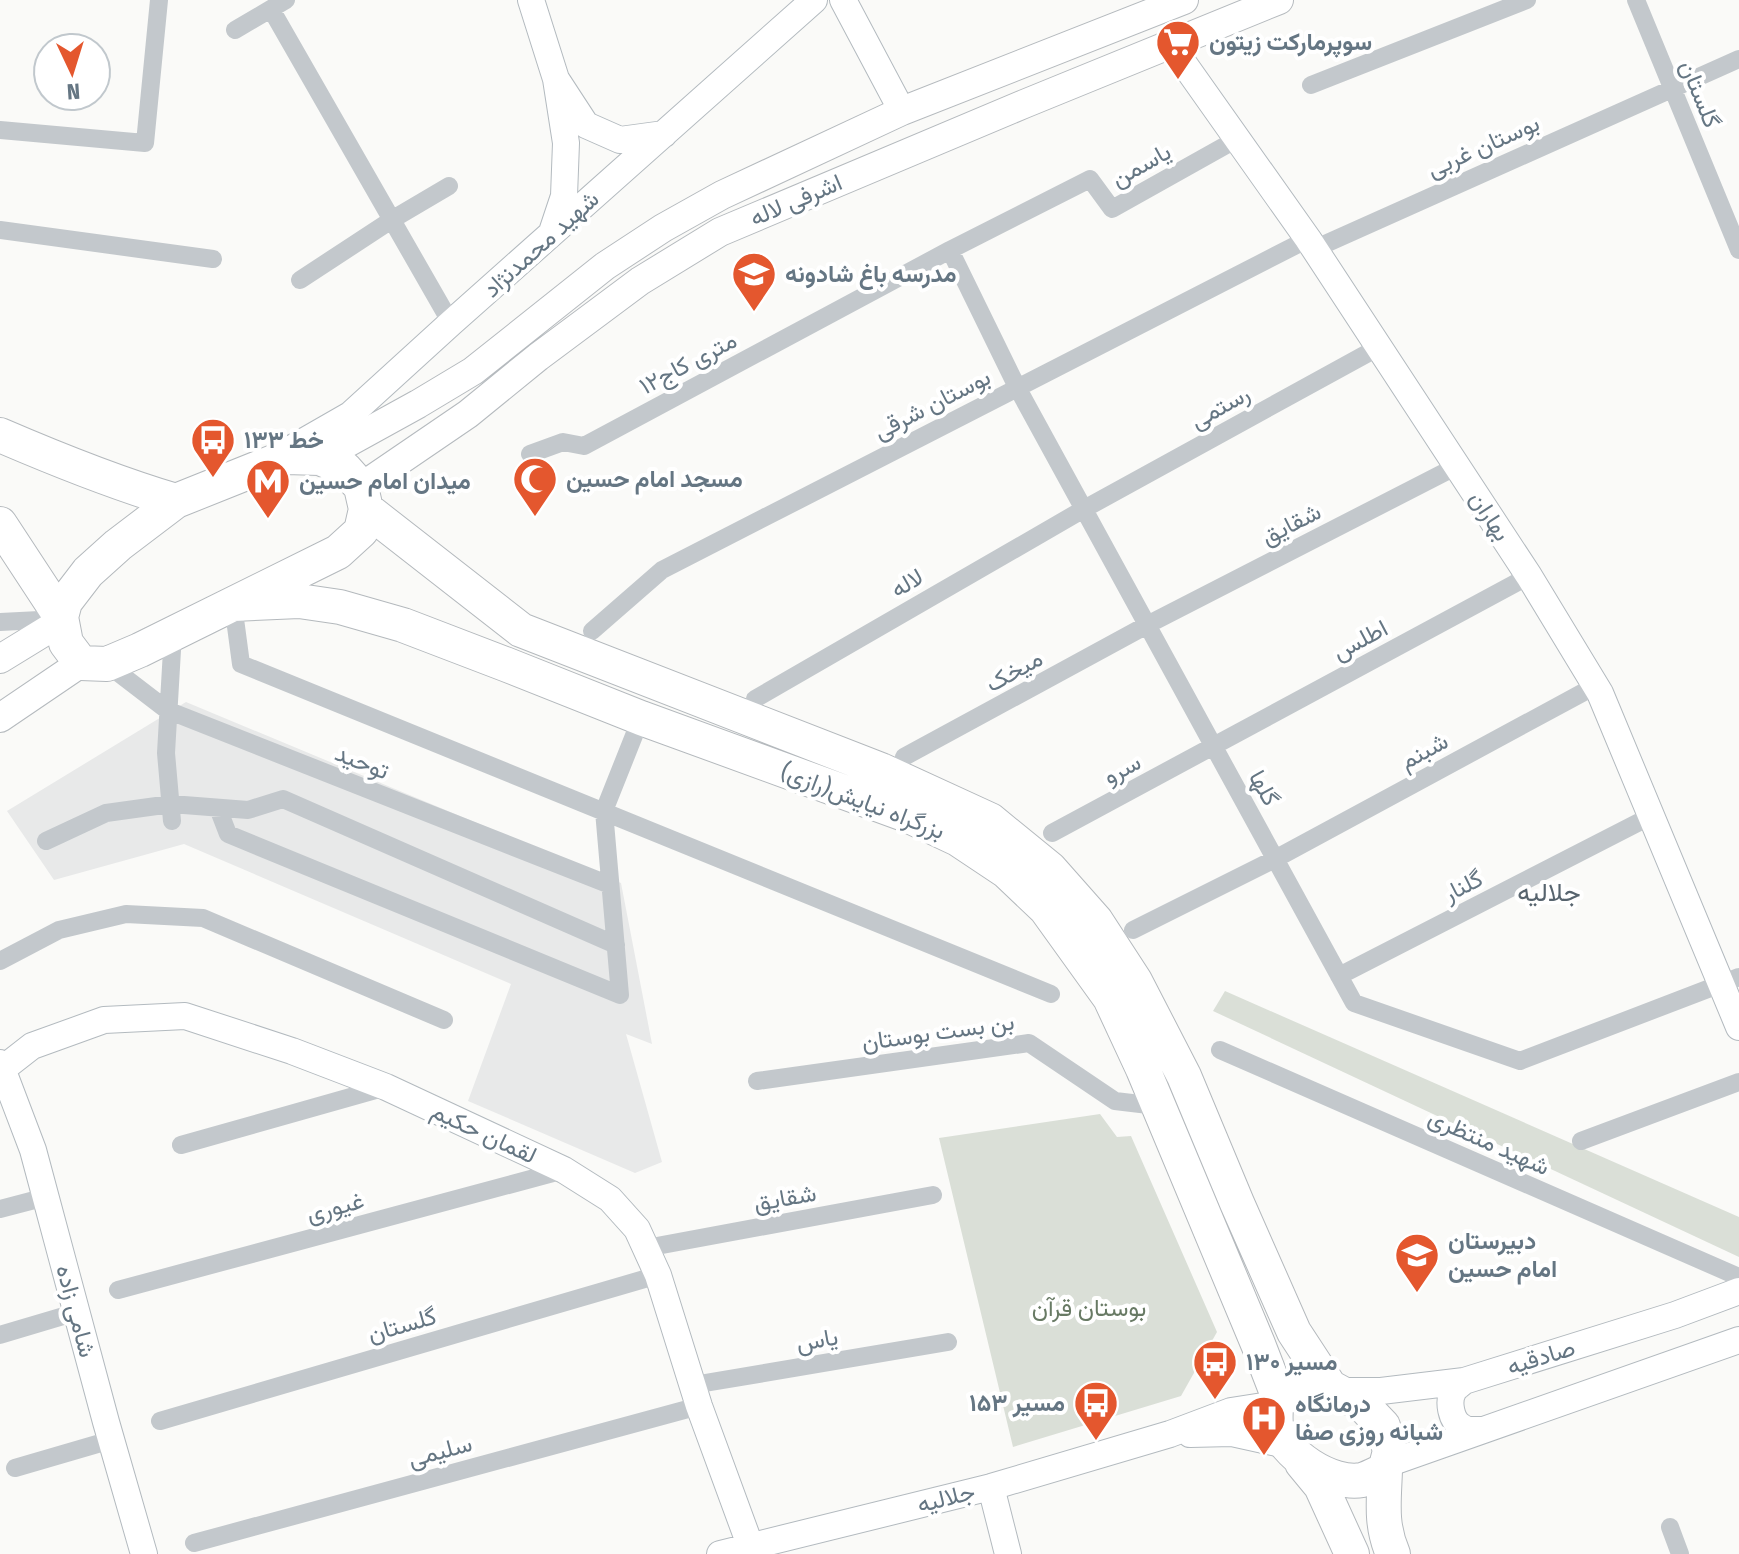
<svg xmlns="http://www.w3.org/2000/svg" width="1739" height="1554" viewBox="0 0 1739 1554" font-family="'Fira Sans Condensed',Vazirmatn,sans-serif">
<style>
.built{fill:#e8e9e9}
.green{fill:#dadfd7}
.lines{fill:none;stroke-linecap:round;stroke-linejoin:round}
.secondary-casing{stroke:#b3babf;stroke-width:28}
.primary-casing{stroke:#b5babe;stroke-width:30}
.highway-casing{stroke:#b4b9bd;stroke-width:36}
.street{stroke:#c3c8cc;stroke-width:18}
.secondary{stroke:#fff;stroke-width:26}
.primary{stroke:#fff;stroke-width:28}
.highway{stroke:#fff;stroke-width:34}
.labels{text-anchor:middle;stroke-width:8;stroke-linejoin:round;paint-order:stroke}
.poi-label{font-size:24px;font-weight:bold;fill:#657683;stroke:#fff;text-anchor:start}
.street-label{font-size:24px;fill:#657683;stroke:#fff}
.park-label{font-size:24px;fill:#687a64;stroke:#fff}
.neighbourhood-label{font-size:26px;fill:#57646e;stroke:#fff}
</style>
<rect width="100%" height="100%" fill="#fafaf8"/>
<path class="built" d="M186,702l435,181 31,161 -26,-10 36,128 -27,11 -167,-72 43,-117 -327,-140 -130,36 -47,-69z"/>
<path class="green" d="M1225,991l514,226v40l-526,-246z
M1100,1114l17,23 14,-1 86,196 -36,64 -168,51 -74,-309z"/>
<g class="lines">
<g class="secondary-casing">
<path id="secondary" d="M531,0l25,79
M843,0l59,111
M1170,44l138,195 221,337 71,117 139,334
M552,232l12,-36 2,-53 -10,-64 30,46 34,15 44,-6
M275,458l75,-43 101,-92 363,-323
M0,1063l33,87 73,272 38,132
M0,1071l32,-25 72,-26 81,-4 107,35 94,36 178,83 46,29 27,30 21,46 41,131 51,139
M1464,1381c-1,1 -10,8 -10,9 -7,11 -3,31 8,37 5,4 13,3 20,3
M1338,1391h43l83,-10 211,-66 64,-24
M1190,1434l42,-1 54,12
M1387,1464l352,-124
M991,1487l17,67
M720,1554l271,-67 179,-53 61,-23 45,-7"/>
</g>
<g class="primary-casing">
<path id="primary" d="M320,458l98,-54 55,-33 132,-105 58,-38 59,-33 180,-84 282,-111
M361,487l107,-73 70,-57 102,-76 80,-49 304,-128 255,-104
M0,659l62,-38
M0,718l81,-55"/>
</g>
<g class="highway-casing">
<path id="highway" d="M0,435c58,25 115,48 176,66
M286,457l34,1 25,11 16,18 5,22 -5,22 -23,21 -198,98 -33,14 -26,-1 -15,-20 -5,-26 4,-15 23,-30 30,-27 58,-44z
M366,509l155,121 360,140 109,50 60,49 46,52 39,60 49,95 53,127 57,129 36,55
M0,524l61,93
M233,604l66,-3 41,6 63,18 102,39 136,54 266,97 51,24 48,32 40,38 64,89 33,71 115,275 22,57
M1300,1385l30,2 33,18 20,21 7,25 -5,19c-7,3 -16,8 -23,10 -30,6 -80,-26 -86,-56 -1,-6 0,-14 0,-20z
M1302,1463l19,23 31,68
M1385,1470c-1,31 -5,54 8,84"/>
</g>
<path class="street" d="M1636,0l103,250
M271,9l180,314
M235,30l51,-30
M1311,85l216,-85
M0,130l145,13 14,-143
M0,230l213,29
M1314,249l425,-190
M950,250l67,137 337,616 166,58 219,-84
M300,280l93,-61 56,-33
M530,454l33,-12 21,4 366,-196 140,-71 22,30 125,-70
M233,604l8,60 810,330
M0,622l59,-3
M592,631l70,-61 646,-331
M107,664l60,46 443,175
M755,699l329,-190 295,-162
M904,757l243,-132 310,-159
M218,808l10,26 392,161 -16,-184 37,-93
M172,821l-6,-68 7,-120
M1052,833l477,-257
M46,841l60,-28 65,-9 77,6 35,-11 333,146
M1133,930l142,-71 320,-173
M0,961l59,-31 67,-16 77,4 241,102
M1339,976l312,-160
M1220,1050l519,227
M757,1081l272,-38 86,58 42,5
M1581,1141l158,-59
M181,1145l205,-58
M0,1209l46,-12
M646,1248l287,-53
M118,1290l446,-120
M0,1335l77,-23
M693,1385l255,-43
M160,1421l498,-146
M15,1468l96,-28
M1670,1527l10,27
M194,1543l505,-137"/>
<use href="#secondary" class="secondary"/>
<use href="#primary" class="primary"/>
<use href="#highway" class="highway"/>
</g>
<defs>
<g id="supermarket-pin" transform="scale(2.3)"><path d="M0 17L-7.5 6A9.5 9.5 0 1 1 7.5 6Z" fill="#e4572e" stroke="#fff"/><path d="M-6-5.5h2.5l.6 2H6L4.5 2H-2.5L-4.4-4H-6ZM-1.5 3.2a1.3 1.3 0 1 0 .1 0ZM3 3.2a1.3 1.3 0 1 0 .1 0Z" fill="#fff"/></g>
<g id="school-pin" transform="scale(2.3)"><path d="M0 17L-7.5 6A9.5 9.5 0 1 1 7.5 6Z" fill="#e4572e" stroke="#fff"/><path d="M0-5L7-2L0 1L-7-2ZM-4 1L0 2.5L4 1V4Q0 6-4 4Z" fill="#fff"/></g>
<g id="bus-pin" transform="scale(2.3)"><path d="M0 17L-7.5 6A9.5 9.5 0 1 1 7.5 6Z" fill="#e4572e" stroke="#fff"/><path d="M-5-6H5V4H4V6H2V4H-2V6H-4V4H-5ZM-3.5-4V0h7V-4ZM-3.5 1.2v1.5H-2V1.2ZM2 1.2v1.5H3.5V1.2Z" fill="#fff"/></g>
<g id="mosque-pin" transform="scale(2.3)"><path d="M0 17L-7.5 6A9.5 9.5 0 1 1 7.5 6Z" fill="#e4572e" stroke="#fff"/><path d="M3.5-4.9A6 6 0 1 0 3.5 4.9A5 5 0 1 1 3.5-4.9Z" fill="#fff"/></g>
<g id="metro-pin" transform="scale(2.3)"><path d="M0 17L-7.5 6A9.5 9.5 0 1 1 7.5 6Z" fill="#e4572e" stroke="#fff"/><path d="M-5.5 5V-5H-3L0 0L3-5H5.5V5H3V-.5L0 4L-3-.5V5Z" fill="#fff"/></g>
<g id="hospital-pin" transform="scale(2.3)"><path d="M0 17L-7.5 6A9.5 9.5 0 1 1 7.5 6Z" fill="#e4572e" stroke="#fff"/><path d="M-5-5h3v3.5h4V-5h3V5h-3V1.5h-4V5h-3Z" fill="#fff"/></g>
</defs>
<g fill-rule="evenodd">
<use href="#supermarket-pin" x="1178" y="42"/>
<use href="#school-pin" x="754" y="274"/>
<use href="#bus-pin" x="213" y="440"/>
<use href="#mosque-pin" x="535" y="479"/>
<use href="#metro-pin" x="268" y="481"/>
<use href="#school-pin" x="1417" y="1255"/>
<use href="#bus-pin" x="1215" y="1362"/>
<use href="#bus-pin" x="1096" y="1403"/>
<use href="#hospital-pin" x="1264" y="1418"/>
</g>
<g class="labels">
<g class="poi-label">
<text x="1209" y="50">سوپرمارکت زیتون</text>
<text x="785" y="282">مدرسه باغ شادونه</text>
<text x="244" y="448">خط ۱۳۳</text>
<text x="566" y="487">مسجد امام حسین</text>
<text x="299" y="489">میدان امام حسین</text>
<text x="1448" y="1249">دبیرستان<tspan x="1448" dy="28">امام حسین</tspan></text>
<text x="1246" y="1370">مسیر ۱۳۰</text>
<text x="1065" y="1411" text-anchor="end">مسیر ۱۵۳</text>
<text x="1295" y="1412">درمانگاه<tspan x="1295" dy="28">شبانه روزی صفا</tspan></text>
</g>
<g class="street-label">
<text transform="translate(1700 94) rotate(68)" y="8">گلستان</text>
<text transform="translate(1483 146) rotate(-24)" y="8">بوستان غربی</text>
<text transform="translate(1141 165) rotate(-29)" y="8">یاسمن</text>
<text transform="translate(796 200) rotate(-23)" y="8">اشرفی لاله</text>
<text transform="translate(541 244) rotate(-42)" y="8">شهید محمدنژاد</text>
<text transform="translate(688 363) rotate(-28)" y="8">۱۲متری کاج</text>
<text transform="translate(932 404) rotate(-27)" y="8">بوستان شرقی</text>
<text transform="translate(1220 407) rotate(-29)" y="8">رستمی</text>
<text transform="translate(1490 516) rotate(57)" y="8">بهاران</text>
<text transform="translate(1291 524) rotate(-27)" y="8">شقایق</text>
<text transform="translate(907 583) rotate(-30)" y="8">لاله</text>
<text transform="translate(1360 640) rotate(-28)" y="8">اطلس</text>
<text transform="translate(1014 671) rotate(-29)" y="8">میخک</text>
<text transform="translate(1424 751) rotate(-28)" y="8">شبنم</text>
<text transform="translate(362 762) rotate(22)" y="8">توحید</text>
<text transform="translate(1122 769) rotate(-28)" y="8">سرو</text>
<text transform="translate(1264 788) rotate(61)" y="8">گلها</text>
<text transform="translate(863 801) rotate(21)" y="8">بزرگراه نیایش(رازی)</text>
<text transform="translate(1463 886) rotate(-27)" y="8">گلنار</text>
<text transform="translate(938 1032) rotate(-8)" y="8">بن بست بوستان</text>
<text transform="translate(484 1133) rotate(25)" y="8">لقمان حکیم</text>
<text transform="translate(1489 1142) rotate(24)" y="8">شهید منتظری</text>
<text transform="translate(785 1198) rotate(-10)" y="8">شقایق</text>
<text transform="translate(335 1207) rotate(-15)" y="8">غیوری</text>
<text transform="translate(76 1311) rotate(75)" y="8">شامی زاده</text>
<text transform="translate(402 1325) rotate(-16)" y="8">گلستان</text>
<text transform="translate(817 1340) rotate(-10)" y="8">یاس</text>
<text transform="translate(1541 1357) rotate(-17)" y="8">صادقیه</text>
<text transform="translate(440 1451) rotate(-15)" y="8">سلیمی</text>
<text transform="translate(946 1498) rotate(-14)" y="8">جلالیه</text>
</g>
<g class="park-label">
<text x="1089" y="1316">بوستان قرآن</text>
</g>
<g class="neighbourhood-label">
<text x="1549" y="901">جلالیه</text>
</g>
</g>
<g transform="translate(72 72) rotate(176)"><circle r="38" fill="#ffffff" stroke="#c1c8cd" stroke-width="2"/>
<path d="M0-6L14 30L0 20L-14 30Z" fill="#e4572e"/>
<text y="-12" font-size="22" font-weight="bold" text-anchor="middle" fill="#657683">N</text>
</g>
</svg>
